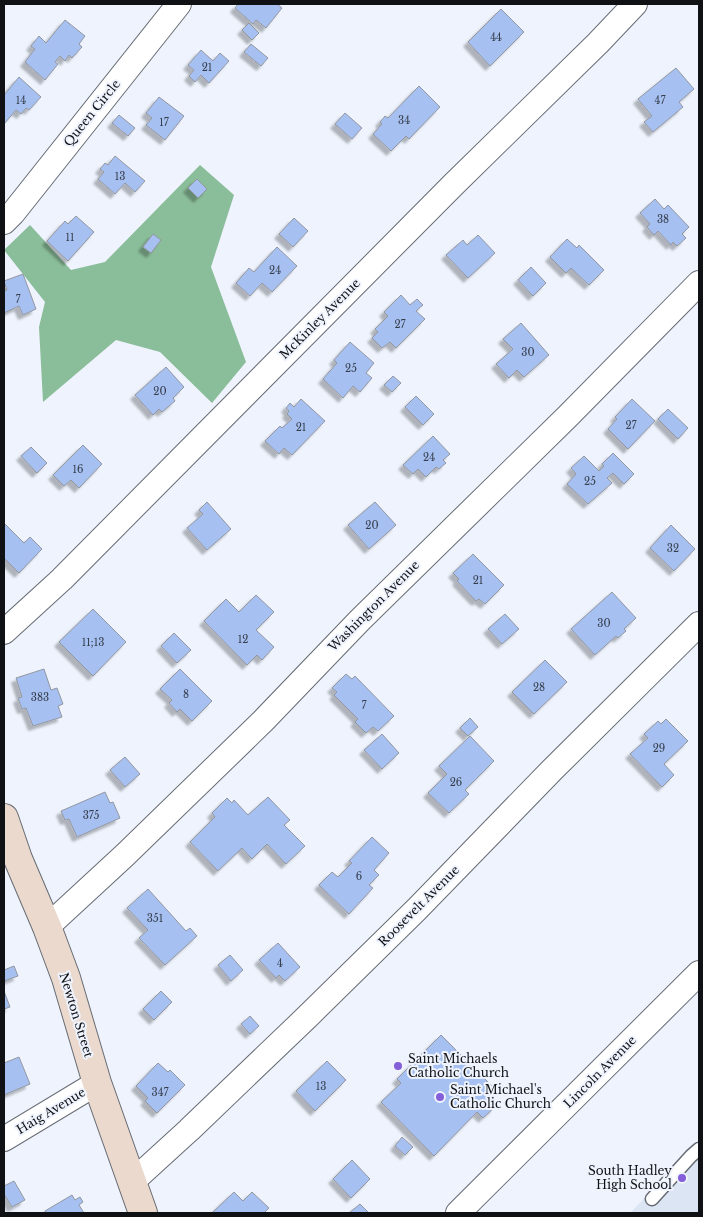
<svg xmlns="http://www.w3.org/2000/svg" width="703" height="1217" viewBox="0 0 703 1217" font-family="'Libre Baskerville',serif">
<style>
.built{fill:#dce5f4}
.forest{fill:#8abd99}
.building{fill:#a6c0f1;stroke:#9397a0;filter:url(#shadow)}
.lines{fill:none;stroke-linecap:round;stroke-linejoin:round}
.service-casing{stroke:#676c74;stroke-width:15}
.minor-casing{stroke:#676c74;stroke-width:26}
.secondary-casing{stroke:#676c74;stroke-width:30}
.service{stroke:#fff;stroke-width:12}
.minor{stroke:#fff;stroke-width:24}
.secondary{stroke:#ebd9cd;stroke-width:28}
.poi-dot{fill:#855fda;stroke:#eef3fd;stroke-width:2}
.labels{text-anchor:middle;stroke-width:4;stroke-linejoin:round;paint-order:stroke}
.number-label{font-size:10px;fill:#353d4b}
.street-label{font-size:12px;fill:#0f1114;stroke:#eef3fd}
.poi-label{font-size:12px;fill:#0f1114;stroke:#eef3fd;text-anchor:start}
</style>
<defs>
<filter id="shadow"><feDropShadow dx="-4.5" dy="4.5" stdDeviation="1" flood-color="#0004"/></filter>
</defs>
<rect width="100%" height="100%" fill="#eef3fd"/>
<path class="built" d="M699,1144v69h-69z"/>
<path class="forest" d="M200,165l34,30 -23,72 35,95 -34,41 -52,-51 -44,-12 -73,62 -4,-75 6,-25 -41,-52 26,-25 41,45 34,-8z"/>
<path class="building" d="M238,4h39l5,4 -16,20 -10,-8 -3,4 -18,-16z
M501,9l23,23 -34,34 -22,-24z
M65,20l20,16 -6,8 3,3 -10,11 -3,-3 -4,6 -5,-5 -5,6 3,2 -13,16 -20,-18 10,-13 -4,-3 8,-10 7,7z
M249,23l10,10 -7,7 -10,-10z
M251,44l17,14 -7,8 -17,-14z
M201,50l12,11 7,-8 9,8 -20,22 -8,-8 -6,7 -6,-6 5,-6 -6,-5z
M676,68l18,21 -15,13 4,5 -30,25 -9,-10 8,-6 -14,-17z
M19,77l22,20 -12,13 -3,-2 -5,6 -5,-4 -12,14v-29z
M419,86l21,21 -31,32 -3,-3 -15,15 -18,-17 9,-10 -2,-2 5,-6 3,2z
M159,97l25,19 -19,24 -19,-15 6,-7 -6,-5z
M345,113l17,15 -10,11 -17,-15z
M119,115l16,13 -7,8 -16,-13z
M115,156l30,25 -10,11 -10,-9 -10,11 -17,-15 6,-7 -4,-3 5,-6 3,2z
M197,179l10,10 -9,9 -10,-10z
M655,199l9,10 4,-4 21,22 -7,7 4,4 -9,8 -4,-4 -2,3 -13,-14 -4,4 -7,-8 3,-3 -10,-11z
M76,216l18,16 -26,29 -21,-20 18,-20 3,3z
M294,218l14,13 -15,16 -14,-13z
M153,234l8,6 -10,13 -8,-6z
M478,235l17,18 -27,25 -22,-23 17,-15 4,5z
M567,239l10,9 2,-3 25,25 -15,15 -18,-17 -5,5 -16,-16z
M277,247l20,19 -25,26 -10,-9 -12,13 -14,-13 13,-15 5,4z
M531,267l15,16 -13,13 -15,-16z
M23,274l13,35 -13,6 -4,-9 -15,7v-22l3,-1 -3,-9z
M401,295l9,10 7,-6 6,6 -7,6 9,8 -29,29 -6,-6 -8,6 -10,-10 6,-6 -3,-3 13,-13 -4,-4z
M521,323l28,32 -25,22 -7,-7 -8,8 -13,-14 17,-15 -10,-10z
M350,342l24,21 -8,10 6,5 -12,14 -7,-6 -10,12 -20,-19 14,-16 -3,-3z
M166,367l18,20 -11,11 2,3 -13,11 -3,-3 -6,6 -18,-20z
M393,376l8,7 -9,9 -8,-7z
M416,396l18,18 -11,11 -18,-18z
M301,399l24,22 -33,34 -8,-7 -5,6 -14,-13 15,-15 2,2 10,-9 -5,-5 2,-3 -3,-3 4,-5 4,4z
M632,399l23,22 -27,28 -20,-20 9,-10 -2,-2z
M668,409l20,19 -10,11 -20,-20z
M433,436l17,18 -7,6 3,3 -7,6 -3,-2 -10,10 -8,-8 -5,5 -10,-9z
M83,445l19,19 -23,24 -8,-8 -7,6 -11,-11z
M31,447l16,16 -10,10 -16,-17z
M613,453l21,21 -10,10 -11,-11 -6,5 5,5 -24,21 -21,-20 9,-10 -5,-6 13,-12 15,15 5,-5 -2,-2z
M207,502l24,27 -24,21 -20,-22 16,-14 -4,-4z
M375,502l21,23 -27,24 -21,-24z
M4,523l20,20 6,-6 12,12 -23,24 -15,-15z
M671,525l24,24 -21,22 -24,-23z
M473,554l31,31 -19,19 -6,-5 -3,2 -19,-20 2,-2 -6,-6z
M612,592l24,26 -12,11 2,2 -8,7 -2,-2 -21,19 -24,-26z
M256,595l18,17 -18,18 18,17 -12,13 -5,-5 -10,10 -43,-44 22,-22 13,13z
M93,609l33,33 -33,34 -34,-34z
M505,614l14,15 -17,15 -14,-15z
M174,633l17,17 -14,13 -16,-17z
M545,660l22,22 -33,32 -22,-22z
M44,669l7,21 6,-2 6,16 -5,2 4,11 -29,9 -7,-18 -4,1 -4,-11 4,-1 -6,-19z
M180,669l32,32 -20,20 -12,-12 -3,3 -8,-9 3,-3 -12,-11z
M346,674l6,5 3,-3 39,40 -16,15 -5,-4 -7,6 -11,-11 3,-3 -24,-24 3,-3 -5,-4z
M470,718l8,9 -10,9 -8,-8z
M666,719l22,22 -24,23 10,11 -12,12 -32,-33 18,-16 -4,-4 14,-13 3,3z
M382,734l17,19 -17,16 -18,-19z
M470,736l24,25 -29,29 4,4 -20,19 -21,-20 19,-19 -8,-8z
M125,757l15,17 -15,13 -15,-17z
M105,792l5,11 3,-1 7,16 -43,19 -8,-18 -4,1 -4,-9z
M268,797l22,23 -6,5 21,21 -19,18 -19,-20 -15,15 -10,-11 -24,23 -28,-29 25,-25 -3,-4 15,-15 5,5 2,-3 14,15z
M372,837l17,16 -15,17 5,5 -10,10 4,3 -24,26 -30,-29 13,-13 6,5 14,-14 -3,-2z
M148,889l38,42 4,-3 7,8 -32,29 -26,-27 9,-8 -21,-22z
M278,943l22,24 -15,14 -6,-6 -3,3 -17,-18z
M230,955l13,15 -12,11 -13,-16z
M14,966l4,10 -14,5v-11z
M4,991l6,16 -6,2z
M161,991l11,11 -18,18 -11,-11z
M250,1016l9,10 -9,8 -9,-10z
M441,1035l57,57 -9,9 6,6 -12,11 -6,-6 -43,44 -53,-54 20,-19 -4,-4z
M19,1057l11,27 -26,11v-32z
M327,1061l19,19 -31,31 -19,-20z
M158,1063l10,9 2,-2 15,15 -28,28 -12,-12 3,-3 -12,-12z
M402,1137l11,10 -8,8 -10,-9z
M352,1160l18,19 -19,19 -18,-19z
M14,1181l11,19 -13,7 -8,-13v-8z
M234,1192l9,9 9,-9 17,16 -5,5h-52z
M72,1195l3,5 5,-3 3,5 -4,3 5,8h-38l-1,-2z
M360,1204l9,9h-20z"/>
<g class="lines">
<g class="service-casing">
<path id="service" d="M652,1199l39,-43 8,-7"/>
</g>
<g class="minor-casing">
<path id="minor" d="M4,222l9,-9 166,-209
M4,632l58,-53 392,-395 144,-141 37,-39
M47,927l78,-72 138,-134 97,-101 208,-204 131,-133
M4,1139l93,-56
M132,1182l57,-52 119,-114 109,-107 136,-140 146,-145
M458,1213l241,-240"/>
</g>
<g class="secondary-casing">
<path id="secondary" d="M4,818l14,41 29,68 19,51 31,105 46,130"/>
</g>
<use href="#service" class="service"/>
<use href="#minor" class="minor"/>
<use href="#secondary" class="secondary"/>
</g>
<g class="poi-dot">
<circle cx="398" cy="1066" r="5"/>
<circle cx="440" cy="1097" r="5"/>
<circle cx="682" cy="1178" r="5"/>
</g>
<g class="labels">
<g class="number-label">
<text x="496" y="41">44</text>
<text x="207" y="71">21</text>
<text x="21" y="104">14</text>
<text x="660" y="104">47</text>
<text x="404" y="124">34</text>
<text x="164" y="126">17</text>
<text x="120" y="180">13</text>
<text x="663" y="223">38</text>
<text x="70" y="241">11</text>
<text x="275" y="274">24</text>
<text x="18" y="303">7</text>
<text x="400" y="328">27</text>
<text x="528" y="356">30</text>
<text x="351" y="372">25</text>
<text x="160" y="395">20</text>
<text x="631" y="429">27</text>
<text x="301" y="431">21</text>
<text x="429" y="461">24</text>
<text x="78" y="473">16</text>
<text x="590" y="485">25</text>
<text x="372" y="529">20</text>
<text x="673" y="552">32</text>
<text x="478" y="584">21</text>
<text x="604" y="627">30</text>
<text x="243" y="643">12</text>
<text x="93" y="646">11;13</text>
<text x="539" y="691">28</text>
<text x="186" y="698">8</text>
<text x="40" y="701">383</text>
<text x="364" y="709">7</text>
<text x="659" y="752">29</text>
<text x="456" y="786">26</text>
<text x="91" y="819">375</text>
<text x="359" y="880">6</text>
<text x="155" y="922">351</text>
<text x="280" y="967">4</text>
<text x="321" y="1090">13</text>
<text x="160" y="1096">347</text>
</g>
<g class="street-label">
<text transform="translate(92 113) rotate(-51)" y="4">Queen Circle</text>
<text transform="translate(320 319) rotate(-45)" y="4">McKinley Avenue</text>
<text transform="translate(374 606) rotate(-45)" y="4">Washington Avenue</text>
<text transform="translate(419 906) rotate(-45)" y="4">Roosevelt Avenue</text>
<text transform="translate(76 1015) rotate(73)" y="4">Newton Street</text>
<text transform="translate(600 1072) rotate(-45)" y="4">Lincoln Avenue</text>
<text transform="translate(51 1111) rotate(-31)" y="4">Haig Avenue</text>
</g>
<g class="poi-label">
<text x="408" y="1063">Saint Michaels<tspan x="408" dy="14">Catholic Church</tspan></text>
<text x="450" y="1094">Saint Michael's<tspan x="450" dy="14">Catholic Church</tspan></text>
<text x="672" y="1175" text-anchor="end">South Hadley<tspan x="672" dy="14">High School</tspan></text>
</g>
</g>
<rect width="703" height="1217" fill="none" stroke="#0f1114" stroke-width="10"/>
</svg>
